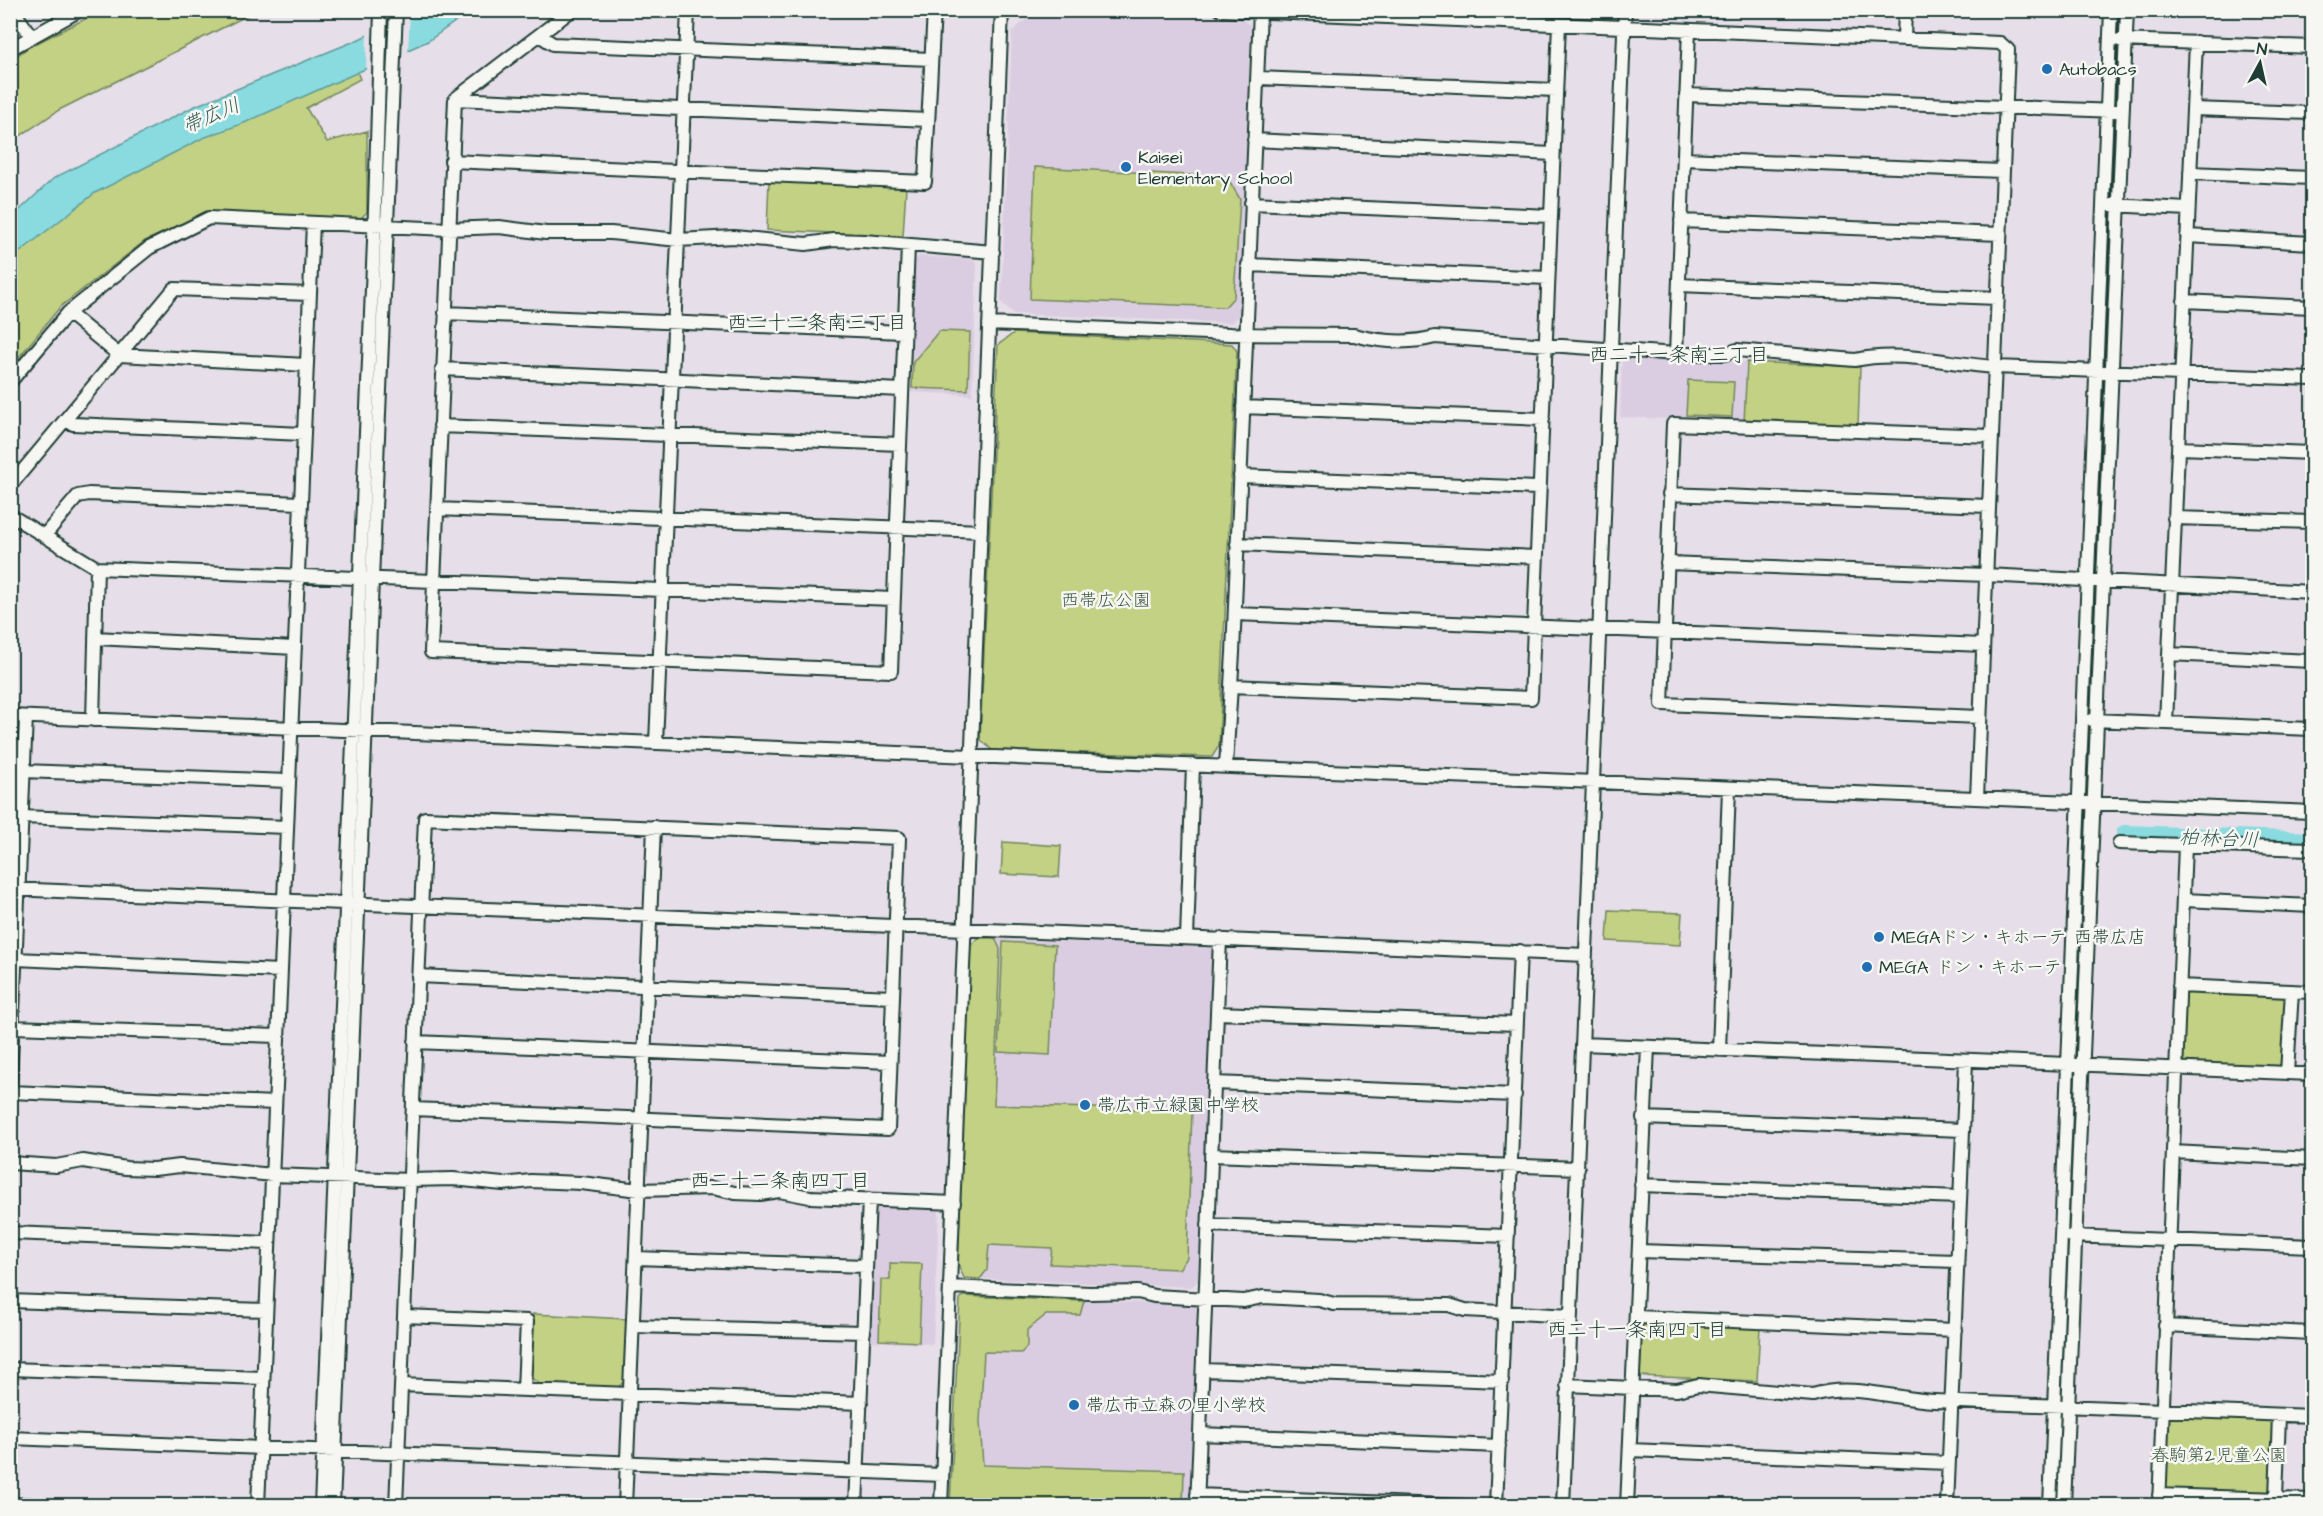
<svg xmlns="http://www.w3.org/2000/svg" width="2323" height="1516" viewBox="0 0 2323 1516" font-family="'Architects Daughter','Klee One',sans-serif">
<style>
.built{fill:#dbcde1}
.green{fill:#c3d185;stroke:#71875c;stroke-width:1.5}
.water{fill:#89dbe0;stroke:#5f9c9b;stroke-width:1.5}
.pier{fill:#e6dee8}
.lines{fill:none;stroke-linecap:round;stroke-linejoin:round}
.river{stroke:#89dbe0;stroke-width:18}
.minor-casing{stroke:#1f3d34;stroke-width:16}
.minor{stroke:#f6f6f2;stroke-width:12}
.poi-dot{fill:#1f6fb2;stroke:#f6f6f2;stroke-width:2}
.labels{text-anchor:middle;stroke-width:5;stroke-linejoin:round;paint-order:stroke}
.poi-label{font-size:18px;fill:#1f3d34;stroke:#f6f6f2;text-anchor:start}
.park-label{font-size:18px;fill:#405b44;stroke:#f6f6f2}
.water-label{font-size:20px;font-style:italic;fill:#345d56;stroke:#f6f6f2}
.neighbourhood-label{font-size:20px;fill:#1f3d34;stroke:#f6f6f2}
</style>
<rect width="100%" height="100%" fill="#e6dee8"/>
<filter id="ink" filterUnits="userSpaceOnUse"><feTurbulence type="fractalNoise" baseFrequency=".0167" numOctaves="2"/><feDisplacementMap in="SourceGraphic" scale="12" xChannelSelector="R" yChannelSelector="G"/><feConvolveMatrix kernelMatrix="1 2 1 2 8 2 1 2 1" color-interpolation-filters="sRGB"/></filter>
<g filter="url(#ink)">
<path class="built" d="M1032,14l211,6 8,6 -11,288 -9,9 -217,-9 -13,-12 11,-270z
M919,256l53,3 5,4 -5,132 -64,-3 7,-131z
M1622,357l125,5 -3,60 -124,-5z
M978,938l235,10 -13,331 -8,8 -228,-9 -6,-15 11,-316z
M876,1207l63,3 -6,134 -64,-3z
M963,1296l234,9 -8,200 -239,1 10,-207z"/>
<path class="green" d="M101,11h155l-197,99 -48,32v-82l18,-13z
M353,63l7,16 -54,29 21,34 40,-11v81l-7,7 -151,-7 -64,29 -85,66 -49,60v-118l66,-54z
M1035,167l192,10 13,22 -6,98 -9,10 -195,-8z
M769,181l137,6 -3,49 -136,-6z
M939,331l31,1 -2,58 -56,-2 1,-26z
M1014,333l218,11 5,7 -18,395 -7,11 -220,-7 -12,-11 18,-394z
M1747,362l113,5 -2,60 -114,-5z
M1688,380l46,2 -2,35 -46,-2z
M1003,842l58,4 -2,31 -58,-3z
M1609,910l73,3 -2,32 -73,-4z
M978,938h17l5,11 -6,156 198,6 -5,147 -8,11 -129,-5 2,-16 -63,-3 -2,25 -7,9 -16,-1 -6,-15 11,-316z
M1003,942l52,3 -5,110 -52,-3z
M2184,989l104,7 -6,74 -98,-5 -4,-4z
M890,1263l32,1 -3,78 -40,-2 2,-60h9z
M963,1296l121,5 -4,14h-34l-19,15v17l-6,6 -37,-1 -4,70 3,43 201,6 -1,34h-233l10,-206z
M533,1314l93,5v61l-8,7 -78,-3 -10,-7z
M1642,1322l118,5 -3,54 -117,-5z
M2167,1416l102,2 4,5v66l-7,5 -96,-2 -6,-6z"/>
<path class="water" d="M418,11h52l-42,30 -184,82 -41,15 -108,55 -84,66v-41l43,-40 141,-72 160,-65z"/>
<path class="pier" d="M410,11l-2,41 -42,18 1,-38z"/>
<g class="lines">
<path class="river" d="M2125,834l187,7"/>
<g class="minor-casing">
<path id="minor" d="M13,10l18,26
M572,10l-117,89 -24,553 460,19 17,-425
M1221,10l779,33 8,7 -31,748
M539,35l14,9 378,15
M1904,39l1,-29
M2119,40l193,7
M10,49l70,-39
M1258,78l298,12
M1686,95l430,16
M455,99l473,21
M2193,109l119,4
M1254,140l299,14
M1684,159l318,12
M451,161l474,21 9,-172
M2190,173l122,5
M1251,203l299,13
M2111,205l77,4
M1681,221l319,13
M2187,236l125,7
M1248,265l300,13
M1679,285l318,13
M2184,301l128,6
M68,313l51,42 187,10
M445,313l458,19
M989,324l241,10 124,1c27,7 55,9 81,2l241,17h49l12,-4 118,10c46,-10 94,4 140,7l317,12
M1676,354l13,-324
M442,369l460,21
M10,382l58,-69 81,-65 60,-30 239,11 51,-2 47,6h65l67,7 56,-3 72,7 28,-4 30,1 129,11
M1243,407l300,12
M65,420l8,4 230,10
M440,426l460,18
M2179,448l133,5
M1240,476l298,12
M10,486l164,-197 136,5
M1669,494l320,12
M437,509l544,22
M10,515l87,53 796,31
M2174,518l138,4
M44,536l34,-40 11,-2 211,9
M1237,544l299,13
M1667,563l319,12 326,17
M1235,614l748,31
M95,638l200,10
M2169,654l143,7
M1231,686l300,12 28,-674
M10,716l2302,96
M1980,717l-318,-13 11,-280 318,12
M93,720l4,-152
M2092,720l220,9
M2166,723l30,-681
M656,743l32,-733
M1226,766l7,-113 27,-643
M23,771l266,10
M21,817l266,10
M2119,843l193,6
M10,889l1576,66
M2184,900l128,6
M1187,938l6,-173
M16,959l264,12
M418,976l474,21
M2179,986l133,6
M1217,1013l300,11
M13,1027l265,9
M415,1042l475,20
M1582,1044l730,30
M1719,1050l10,-261
M2287,1073l5,-82
M10,1082l16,-365
M1214,1083l301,12
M10,1092l265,11
M1643,1118l320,12
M2173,1152l139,7
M1211,1155l367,13
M10,1163l46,3 27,-5 43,7 28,1 26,-3 93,9 137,5 43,-1 50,5 28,-3 50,2 58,7 73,-2 23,5 25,1 19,-3 31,6 144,6
M1641,1185l319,12
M1208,1225l300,11
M10,1233l259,10
M2071,1236l241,10
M1639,1251l318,10
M636,1258l230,8
M950,1287l140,6 48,-1 16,4 90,5 19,-4 56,3 15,4 115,1 16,5 106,6
M10,1301l255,9
M404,1316l123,5 -3,69
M1636,1317l319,13
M633,1326l231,6
M2165,1326l147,7
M10,1369l253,9
M1203,1370l299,11
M401,1385l460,18
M1567,1385l110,5 21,-5 115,10c38,-12 82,4 121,6l378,15
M1200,1434l299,12
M10,1438l932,37
M1630,1450l318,13
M1197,1495l268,11
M2159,1495l153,5
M2276,1498l3,-83
M10,1504l45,2
M258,1506l55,-1283
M321,1506l53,-1265 7,-231
M333,1506l63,-1496
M396,1506l29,-688 474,20 -11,291 -475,-20
M625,1506l29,-679
M856,1506l13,-307
M941,1506l61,-1496
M1197,1506l23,-567
M1496,1506l24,-555
M1563,1506l62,-1496
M1627,1506l21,-459
M1947,1506l19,-445
M2050,1506l61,-1496
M2064,1506l63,-1496
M2159,1506l26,-661"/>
</g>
<use href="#minor" class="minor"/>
</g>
</g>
<g class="poi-dot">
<circle cx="2047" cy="69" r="6"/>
<circle cx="1126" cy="167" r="6"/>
<circle cx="1879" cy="937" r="6"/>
<circle cx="1867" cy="967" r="6"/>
<circle cx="1085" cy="1105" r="6"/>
<circle cx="1074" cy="1405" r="6"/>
</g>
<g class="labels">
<g class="poi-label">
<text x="2059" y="75">Autobacs</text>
<text x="1138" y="163">Kaisei<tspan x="1138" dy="21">Elementary School</tspan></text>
<text x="1891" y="943">MEGAドン・キホーテ 西帯広店</text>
<text x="1879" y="973">MEGA ドン・キホーテ</text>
<text x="1097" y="1111">帯広市立緑園中学校</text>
<text x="1086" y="1411">帯広市立森の里小学校</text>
</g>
<g class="park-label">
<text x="1106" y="606">西帯広公園</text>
<text x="2219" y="1461">春駒第2児童公園</text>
</g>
<g class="water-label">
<text transform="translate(211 115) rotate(-23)" y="7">帯広川</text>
<text transform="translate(2219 838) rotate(2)" y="7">柏林台川</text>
</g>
<g class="neighbourhood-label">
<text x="817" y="329">西二十二条南三丁目</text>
<text x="1679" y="361">西二十一条南三丁目</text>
<text x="780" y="1187">西二十二条南四丁目</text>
<text x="1637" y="1336">西二十一条南四丁目</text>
</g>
</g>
<rect width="2323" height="1516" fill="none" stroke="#f6f6f2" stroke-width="36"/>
<rect x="18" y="18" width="2287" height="1480" fill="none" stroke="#1f3d34" stroke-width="2" filter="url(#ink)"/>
<g transform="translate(2260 63) rotate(8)" stroke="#f6f6f2" stroke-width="4.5" paint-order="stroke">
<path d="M0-4.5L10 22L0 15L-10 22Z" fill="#1f3d34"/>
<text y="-9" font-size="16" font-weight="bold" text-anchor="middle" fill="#1f3d34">N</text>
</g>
</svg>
